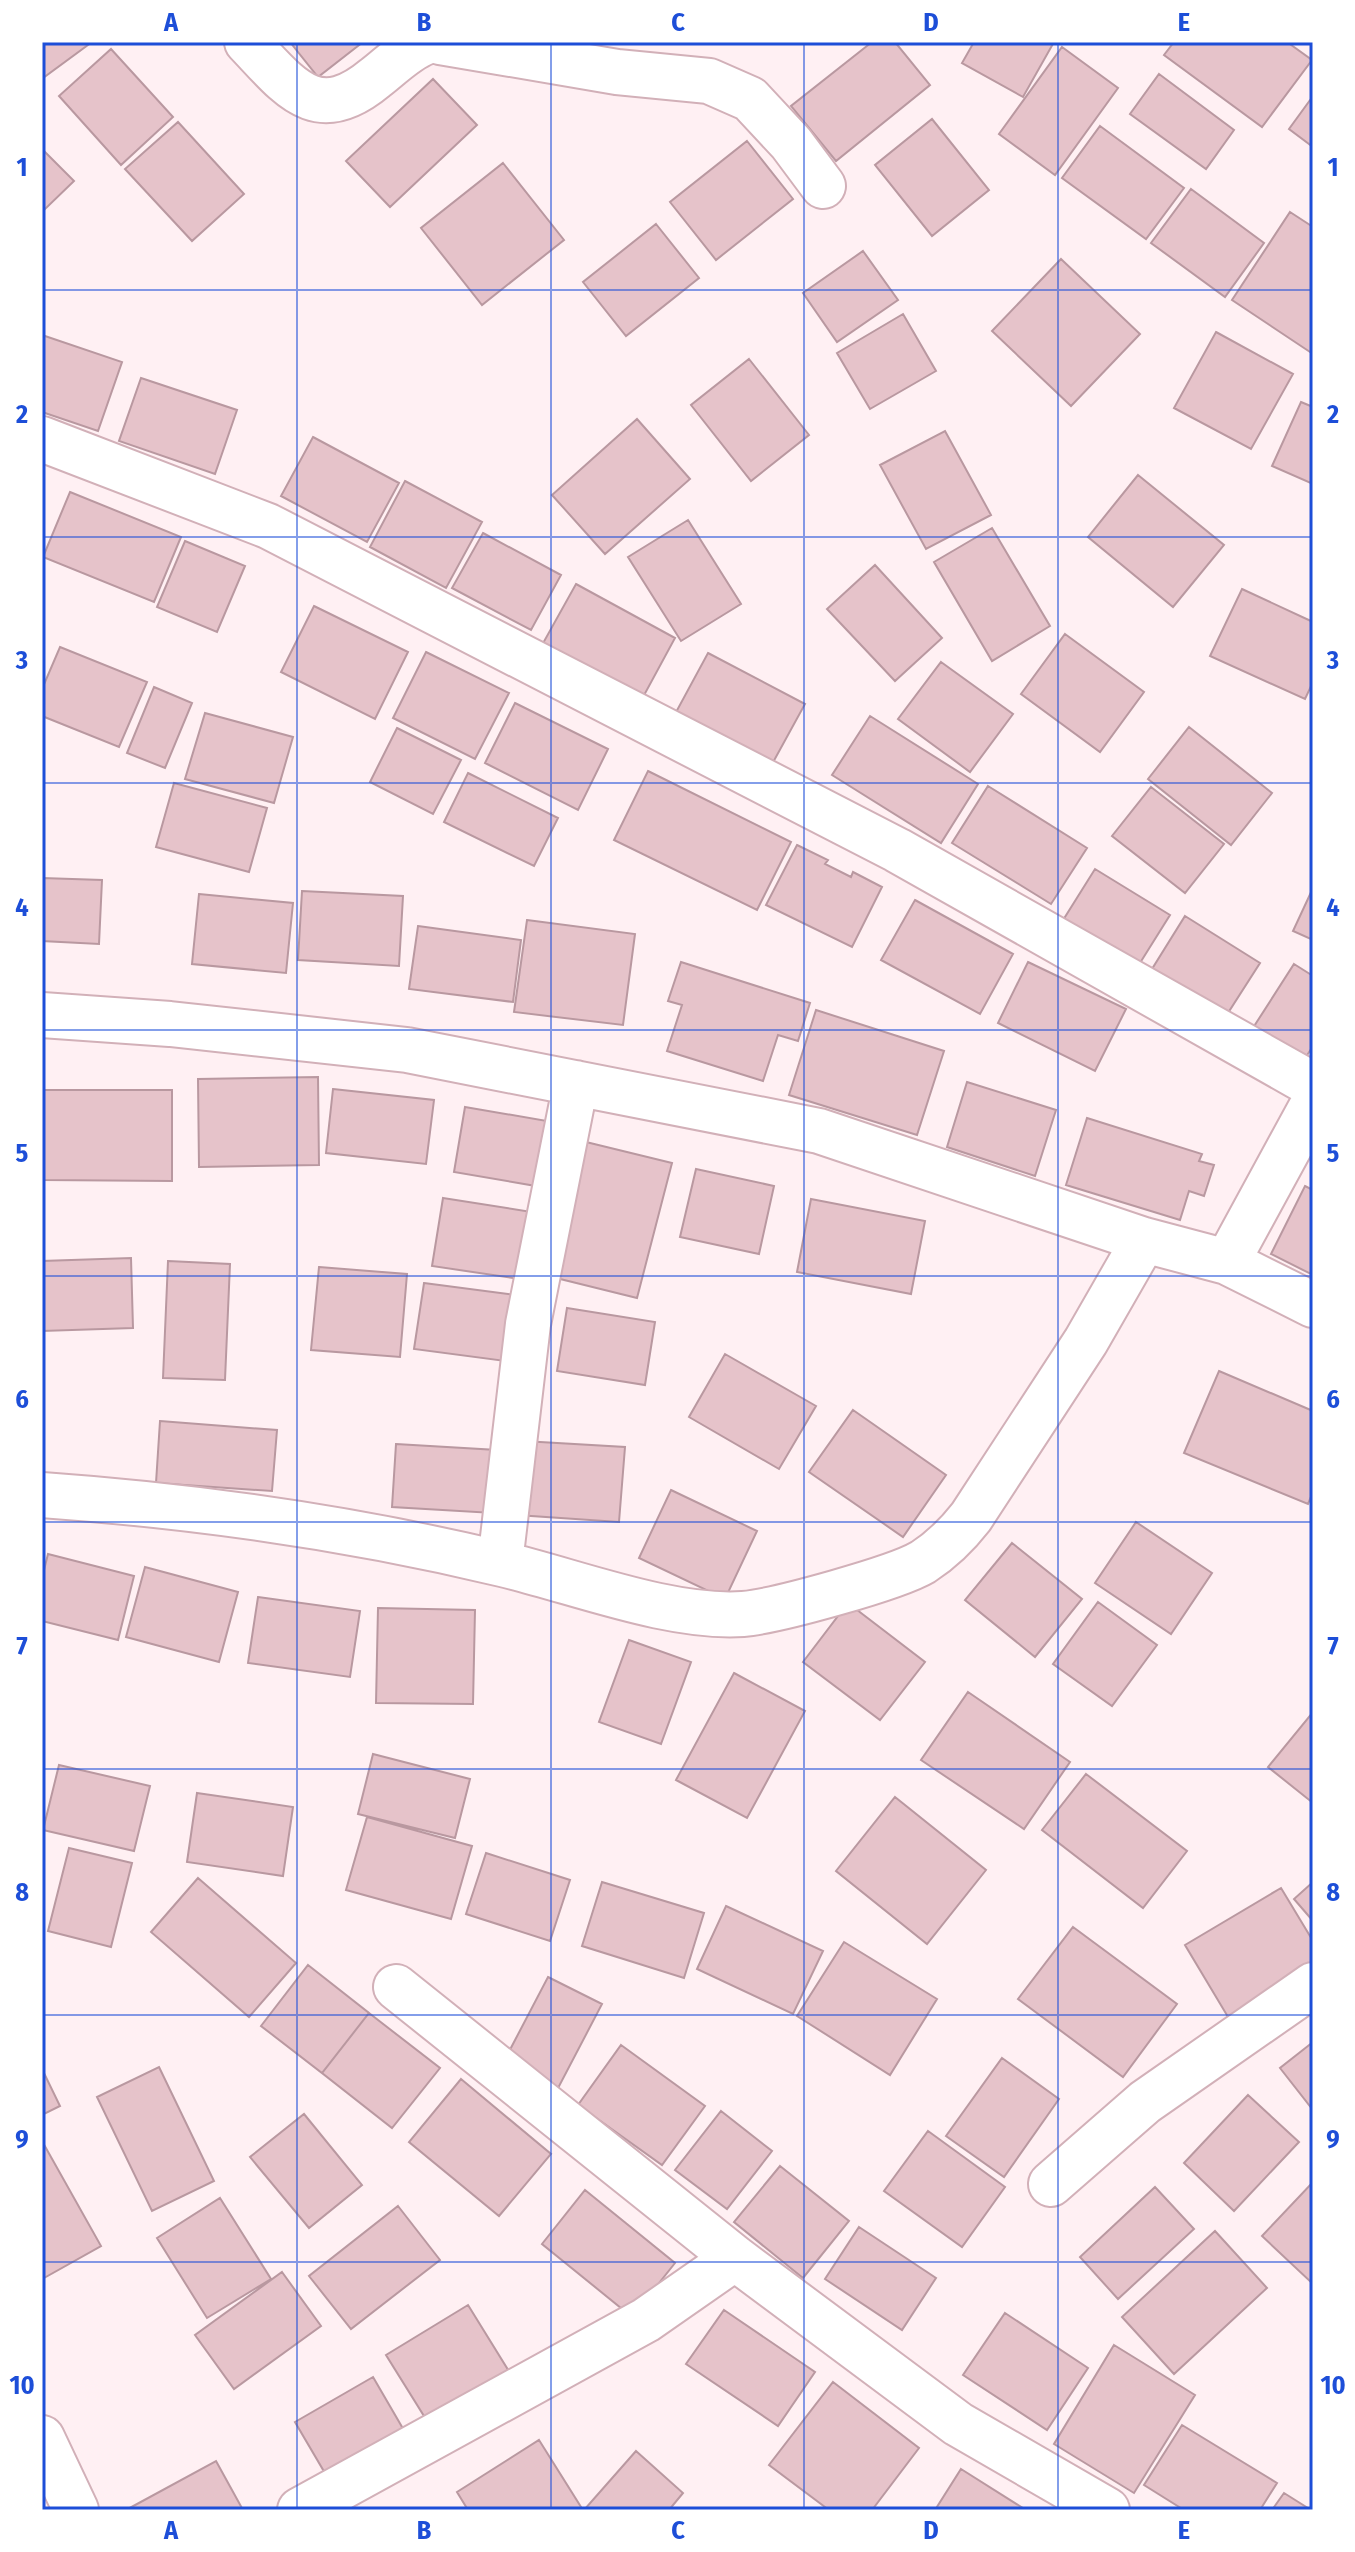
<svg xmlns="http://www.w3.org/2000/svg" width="1355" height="2552" viewBox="0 0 1355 2552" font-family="'Fira Sans Condensed',sans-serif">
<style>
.building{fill:#e6c3ca;stroke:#b998a0;stroke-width:2}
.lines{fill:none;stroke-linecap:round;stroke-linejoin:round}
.street-casing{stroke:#d2b0b8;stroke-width:48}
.street{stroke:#fff;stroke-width:44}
.grid{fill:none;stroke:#1d4ed8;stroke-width:2;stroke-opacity:0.55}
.neatline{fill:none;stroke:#1d4ed8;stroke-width:3}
.grid-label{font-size:26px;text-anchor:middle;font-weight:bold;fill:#1d4ed8}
</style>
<rect width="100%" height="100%" fill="#fff0f3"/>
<path class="building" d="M42,42h50l-49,36z
M290,42h73l-45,35z
M872,42h23l35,43 -94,76 -45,-55z
M974,42h80l-31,55 -61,-34z
M1174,42h113l25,18 -50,67 -98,-72z
M1062,47l56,41 -63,87 -56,-41z
M111,49l62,68 -52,48 -62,-69z
M1159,74l75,56 -28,39 -76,-55z
M433,79l44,46 -87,82 -44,-46z
M1313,96v51l-24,-18z
M932,119l57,71 -57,46 -57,-71z
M178,122l66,72 -52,47 -67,-72z
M1100,126l84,62 -38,51 -84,-61z
M747,141l46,58 -77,61 -46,-58z
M42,149l32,32 -32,31z
M503,163l61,77 -82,65 -61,-77z
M1191,189l73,54 -39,54 -74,-54z
M1290,212l23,15v127l-81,-54z
M656,224l43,54 -73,58 -43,-54z
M863,251l35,49 -61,42 -34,-49z
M1061,259l79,75 -69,72 -79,-75z
M903,314l33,57 -66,38 -33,-56z
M1216,332l77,42 -42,75 -77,-41z
M42,335l80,27 -24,69 -56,-19z
M749,359l60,76 -58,46 -60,-76z
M141,378l96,32 -22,64 -96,-33z
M1301,402l12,5v77l-41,-18z
M637,419l53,60 -85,75 -53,-59z
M945,431l46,84 -65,34 -46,-84z
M313,437l86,46 -32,59 -86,-46z
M1138,475l86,70 -51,62 -85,-70z
M405,481l77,41 -36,66 -76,-41z
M70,492l111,45 -27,65 -111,-45z
M688,520l53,84 -60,37 -53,-84z
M992,528l58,98 -58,35 -58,-99z
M483,533l78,42 -30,55 -79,-42z
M185,541l60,25 -28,66 -60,-25z
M875,565l67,73 -47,43 -68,-72z
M576,584l99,54 -33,61 -100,-54z
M1242,589l71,33v60l-8,17 -95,-43z
M314,606l94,46 -33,67 -94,-47z
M1065,634l79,58 -44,60 -79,-58z
M60,647l87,35 -28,65 -77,-31v-27z
M426,652l83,41 -34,66 -82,-41z
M708,653l97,51 -34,62 -96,-52z
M941,662l72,52 -43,58 -72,-53z
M154,687l38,16 -27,65 -38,-15z
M515,703l93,46 -30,61 -93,-47z
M205,713l88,24 -19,66 -89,-24z
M870,716l108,68 -37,59 -109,-68z
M1189,727l83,66 -41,52 -83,-66z
M397,728l64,32 -28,54 -63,-32z
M648,771l143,71 -34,68 -143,-70z
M468,773l90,45 -24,48 -90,-44z
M174,783l93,25 -18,64 -93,-25z
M988,786l99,62 -36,56 -99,-61z
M1151,787l73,57 -39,49 -73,-57z
M797,845l31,15 -3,4 26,13 2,-5 29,15 -30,60 -86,-42z
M1095,869l75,46 -35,56 -75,-46z
M42,878l60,2 -3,64 -57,-3z
M1313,888v52l-20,-9z
M302,891l101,5 -4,70 -101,-6z
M199,894l94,9 -7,70 -94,-9z
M915,900l98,54 -33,60 -99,-54z
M1185,916l75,47 -34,53 -74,-47z
M527,920l108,14 -12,91 -109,-13z
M418,926l103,14 -8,62 -104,-13z
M681,962l129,41 -12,38 -20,-6 -15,46 -96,-30 15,-46 -14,-4z
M1028,962l98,47 -31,62 -97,-48z
M1294,964l19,12v70l-11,17 -51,-32z
M816,1010l128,41 -27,84 -128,-40z
M318,1077l1,88 -120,2 -1,-88z
M967,1082l89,28 -21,66 -88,-29z
M333,1089l101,11 -8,64 -100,-11z
M43,1090h129v91l-129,-1z
M465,1107l82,14 -11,65 -82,-14z
M1087,1118l115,36 -3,7 15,4 -10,31 -15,-5 -9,29 -114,-35z
M586,1142l86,21 -35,135 -85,-21z
M696,1169l78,17 -15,68 -79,-17z
M1305,1186l8,4v85l-42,-21z
M443,1198l95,15 -11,67 -95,-14z
M811,1199l114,22 -14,73 -114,-22z
M131,1258l2,70 -91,3v-70z
M168,1261l62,3 -5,116 -62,-2z
M319,1267l88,7 -7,83 -89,-7z
M424,1283l91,12 -10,66 -91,-12z
M567,1308l88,14 -10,63 -88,-14z
M725,1354l91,52 -37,63 -90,-52z
M1219,1371l94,40v81l-5,12 -124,-51z
M853,1410l93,65 -43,62 -94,-65z
M160,1421l117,9 -5,61 -116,-8z
M523,1441l102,6 -6,75 -102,-7z
M396,1444l101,6 -4,63 -101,-6z
M671,1490l86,41 -32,68 -86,-41z
M1136,1522l76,51 -41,61 -76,-51z
M1012,1543l70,56 -47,58 -70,-57z
M48,1554l86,22 -16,64 -76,-19v-43z
M145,1567l93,25 -19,70 -93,-25z
M258,1597l102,14 -10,66 -102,-14z
M1098,1602l59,43 -45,61 -59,-42z
M848,1603l77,59 -45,58 -77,-58z
M378,1608l97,2 -2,94 -97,-1z
M629,1640l62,22 -30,82 -62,-22z
M734,1673l71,38 -58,107 -71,-38z
M968,1692l102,70 -46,67 -103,-69z
M1313,1712v91l-45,-36z
M373,1754l97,25 -15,59 -97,-24z
M59,1765l91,21 -16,65 -91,-21z
M1086,1774l101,77 -44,57 -101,-78z
M197,1793l96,14 -10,69 -96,-14z
M895,1797l91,73 -59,74 -91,-73z
M367,1817l105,29 -21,73 -105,-29z
M69,1848l63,15 -21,84 -63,-16z
M486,1853l84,27 -20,61 -84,-27z
M198,1878l98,85 -47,54 -98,-85z
M602,1882l102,31 -20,65 -102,-32z
M1313,1882v39l-19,-22z
M1281,1888l32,53v39l-79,47 -49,-82z
M726,1906l97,45 -30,63 -96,-45z
M1073,1927l104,77 -54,73 -105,-78z
M844,1942l93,57 -47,76 -93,-59z
M308,1965l61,48 -47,60 -61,-47z
M548,1977l54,27 -46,88 -54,-27z
M369,2013l71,55 -48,60 -70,-55z
M1313,2042v68l-33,-42z
M621,2045l84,61 -43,59 -84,-60z
M1002,2058l57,41 -55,78 -58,-41z
M159,2067l55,114 -62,30 -55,-114z
M42,2069l18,37 -18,9z
M461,2079l90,75 -52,62 -90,-74z
M1248,2095l51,47 -65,69 -50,-48z
M721,2111l51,40 -45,58 -52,-39z
M304,2114l58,71 -53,43 -59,-71z
M928,2131l77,56 -43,60 -78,-56z
M42,2141l59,105 -57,32 -2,-3z
M780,2166l69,55 -46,57 -69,-56z
M1313,2182v102l-51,-48z
M1155,2187l39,42 -76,70 -38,-42z
M585,2190l90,73 -43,54 -90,-73z
M220,2198l51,81 -64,39 -50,-80z
M398,2206l42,54 -89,69 -42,-53z
M859,2227l77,51 -34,52 -77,-51z
M1215,2231l52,57 -93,86 -52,-57z
M282,2272l39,54 -87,63 -39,-54z
M468,2305l42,68 -81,51 -43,-69z
M724,2310l91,62 -37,54 -92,-62z
M1005,2313l83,55 -41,62 -84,-55z
M1114,2345l81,50 -61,98 -80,-49z
M373,2377l36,62 -77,46 -37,-63z
M833,2382l86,66 -47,62h-43l-60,-45z
M1182,2425l95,58 -17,27h-76l-40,-25z
M539,2440l42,67 -5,3h-108l-11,-18z
M636,2451l47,42 -14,17h-85z
M216,2461l27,49h-117z
M961,2469l65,41h-91z
M1284,2493l27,17h-39z"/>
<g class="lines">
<g class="street-casing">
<path id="street" d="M247,42c42,44 69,85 128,36 17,-13 32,-29 51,-36
M440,42l177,30 92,9 41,18 41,44 32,43
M42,439l226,87 629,324 416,235
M42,1015l128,9 237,26 412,81 325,109 83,22 86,43
M1227,1262l86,-158
M42,1495c154,11 310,33 460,69 72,17 168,55 241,50 34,-3 153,-36 180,-52 20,-13 34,-27 48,-45l115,-176 58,-101
M500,1563l28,-239 48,-241
M396,1987l339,271 223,166 149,86
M1051,2184l94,-82 168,-117
M42,2438l34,72
M300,2510l346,-190 89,-62"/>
</g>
<use href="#street" class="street"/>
</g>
<path class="grid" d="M297,42v2468M551,42v2468M804,42v2468M1058,42v2468M42,290h1271M42,537h1271M42,783h1271M42,1030h1271M42,1276h1271M42,1522h1271M42,1769h1271M42,2015h1271M42,2262h1271"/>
<rect width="1355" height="2552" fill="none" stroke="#ffffff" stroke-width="88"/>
<rect x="44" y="44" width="1267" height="2464" class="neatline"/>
<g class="grid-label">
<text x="171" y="31">A</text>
<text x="424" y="31">B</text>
<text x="678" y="31">C</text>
<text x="931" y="31">D</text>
<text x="1184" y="31">E</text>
<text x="22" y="176">1</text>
<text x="1333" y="176">1</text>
<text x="22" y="423">2</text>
<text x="1333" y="423">2</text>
<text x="22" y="669">3</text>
<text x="1333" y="669">3</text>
<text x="22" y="916">4</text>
<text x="1333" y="916">4</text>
<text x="22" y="1162">5</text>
<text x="1333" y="1162">5</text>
<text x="22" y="1408">6</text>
<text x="1333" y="1408">6</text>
<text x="22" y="1655">7</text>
<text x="1333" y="1655">7</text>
<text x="22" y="1901">8</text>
<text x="1333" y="1901">8</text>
<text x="22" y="2148">9</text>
<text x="1333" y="2148">9</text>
<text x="22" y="2394">10</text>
<text x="1333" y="2394">10</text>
<text x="171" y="2539">A</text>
<text x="424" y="2539">B</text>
<text x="678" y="2539">C</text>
<text x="931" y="2539">D</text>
<text x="1184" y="2539">E</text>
</g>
</svg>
